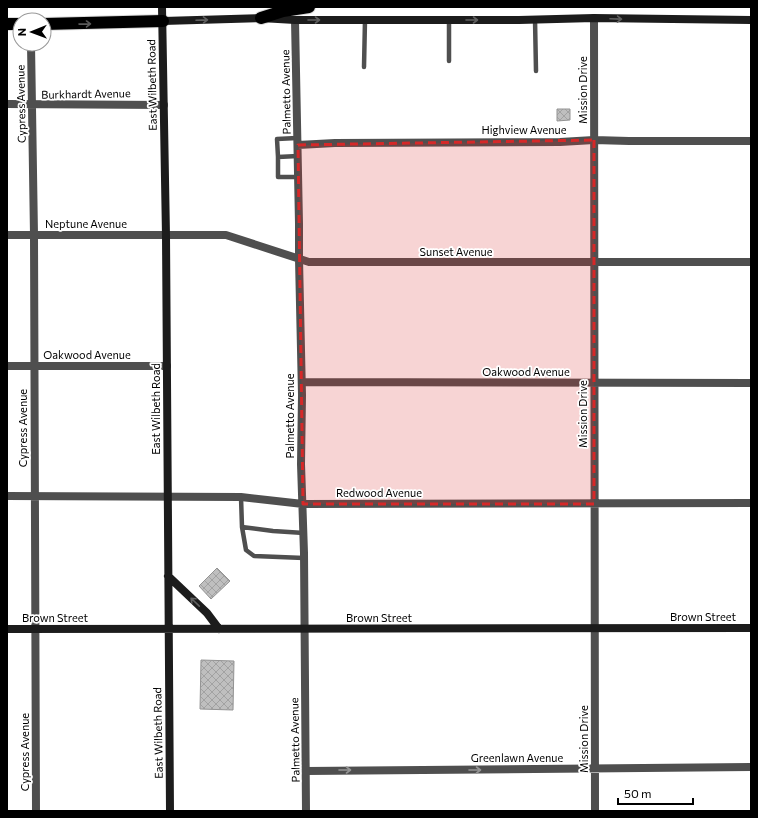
<svg xmlns="http://www.w3.org/2000/svg" width="758" height="818" viewBox="0 0 758 818" font-family="Commissioner,sans-serif">
<style>
.building{fill:url(#building-cross-hatch);stroke:#939393}
.lines{fill:none;stroke-linecap:round;stroke-linejoin:round}
.highway-casing{stroke:#dbdbdb;stroke-width:14}
.lane{stroke:#4f4f4f;stroke-width:4.5}
.street{stroke:#4f4f4f;stroke-width:8}
.secondary{stroke:#1c1c1c;stroke-width:8}
.highway{stroke:#000;stroke-width:12}
.oneway{stroke:#606060}
.oneway2{stroke:#595959}
.oneway3{stroke:#959595}
.marked{fill:#d62828;fill-opacity:0.2;stroke:#d62828;stroke-width:3;stroke-dasharray:8 5;stroke-linejoin:round}
.labels{text-anchor:middle;stroke-width:3.5;stroke-linejoin:round;paint-order:stroke}
.street-label{font-size:11px;fill:#000;stroke:#fff}
</style>
<defs>
<pattern id="building-cross-hatch" width="8" height="8" patternUnits="userSpaceOnUse"><rect width="8" height="8" fill="#bfbfbf"/><path d="M0 0l8 8M0 8l8-8" fill="none" stroke="#a2a2a2"/></pattern>
</defs>
<rect width="100%" height="100%" fill="#fff"/>
<path class="building" d="M557,109h13v11l-13,1z
M217,568l13,13 -19,18 -12,-13z
M201,660l33,1 -1,49 -33,-1z"/>
<g class="lines">
<g class="highway-casing">
<path id="highway" d="M261,18l22,-7 26,-4
M7,24h13
M44,24l119,-3"/>
</g>
<path class="lane" d="M535,19l1,52
M449,20v41
M364,67l1,-47
M298,156l-20,1v20h20
M278,157l-1,-18 20,-1
M241,497l1,30 4,23 8,6 50,2
M242,527l31,4 31,2"/>
<path class="street" d="M594,18l1,793
M295,20l4,204v35l3,136 -1,69 3,89 2,258
M31,44l3,191 2,576
M7,104l157,1
M298,145l37,-2 225,-1 34,-2 35,1h122
M7,235h219l83,27h442
M7,366h160
M302,382l449,1
M7,496l234,1 62,7 448,-1
M306,771l445,-4"/>
<path class="secondary" d="M162,7l4,229 4,575
M163,21l98,-3 34,2h224l75,-2 157,2
M168,576l39,37 12,16
M7,629l744,-1"/>
<use href="#highway" class="highway"/>
</g>
<defs><path id="oneway-shaft" d="M-6 0H5M1.5-3L5.5 0L1.5 3" fill="none" stroke-width="1.6" stroke-linecap="round" stroke-linejoin="round"/></defs>
<g class="oneway">
<use href="#oneway-shaft" transform="translate(616 19) rotate(2)"/>
<use href="#oneway-shaft" transform="translate(202 20) rotate(-2)"/>
<use href="#oneway-shaft" transform="translate(314 20)"/>
<use href="#oneway-shaft" transform="translate(472 20)"/>
<use href="#oneway-shaft" transform="translate(195 602) rotate(-136)"/>
</g>
<use class="oneway2" href="#oneway-shaft" transform="translate(85 24) rotate(-1)"/>
<g class="oneway3">
<use href="#oneway-shaft" transform="translate(345 770)"/>
<use href="#oneway-shaft" transform="translate(475 770)"/>
</g>
<path class="marked" d="M594,140v364h-291l-5,-359z"/>
<g class="labels">
<g class="street-label">
<text transform="translate(152 85) rotate(-91)" y="4">East Wilbeth Road</text>
<text transform="translate(583 90) rotate(-90)" y="4">Mission Drive</text>
<text transform="translate(286 92) rotate(-91)" y="4">Palmetto Avenue</text>
<text transform="translate(86 94) rotate(-1)" y="4">Burkhardt Avenue</text>
<text transform="translate(21 104) rotate(-91)" y="4">Cypress Avenue</text>
<text x="524" y="134">Highview Avenue</text>
<text x="86" y="228">Neptune Avenue</text>
<text x="456" y="256">Sunset Avenue</text>
<text x="87" y="359">Oakwood Avenue</text>
<text x="526" y="376">Oakwood Avenue</text>
<text transform="translate(156 409) rotate(-90)" y="4">East Wilbeth Road</text>
<text transform="translate(583 414) rotate(-90)" y="4">Mission Drive</text>
<text transform="translate(290 416) rotate(-90)" y="4">Palmetto Avenue</text>
<text transform="translate(23 428) rotate(-90)" y="4">Cypress Avenue</text>
<text x="379" y="497">Redwood Avenue</text>
<text x="703" y="621">Brown Street</text>
<text x="55" y="622">Brown Street</text>
<text x="379" y="622">Brown Street</text>
<text transform="translate(158 733) rotate(-91)" y="4">East Wilbeth Road</text>
<text transform="translate(584 739) rotate(-90)" y="4">Mission Drive</text>
<text transform="translate(295 740) rotate(-91)" y="4">Palmetto Avenue</text>
<text transform="translate(25 752) rotate(-90)" y="4">Cypress Avenue</text>
<text x="517" y="762">Greenlawn Avenue</text>
</g>
</g>
<rect width="758" height="818" fill="none" stroke="#000000" stroke-width="16"/>
<g transform="translate(32 32) rotate(269)"><circle r="19" fill="#ffffff" stroke="#999999"/>
<path d="M0-3L7 15L0 10L-7 15Z" fill="#000000"/>
<text y="-6" font-size="11" font-weight="bold" text-anchor="middle" fill="#000000">N</text>
</g>
<path d="M618 798v6h75v-6" fill="none" stroke="#000000" stroke-width="2"/>
<text x="624" y="798" font-size="12" fill="#000000" stroke="#ffffff" stroke-width="3" paint-order="stroke">50 m</text>
</svg>
